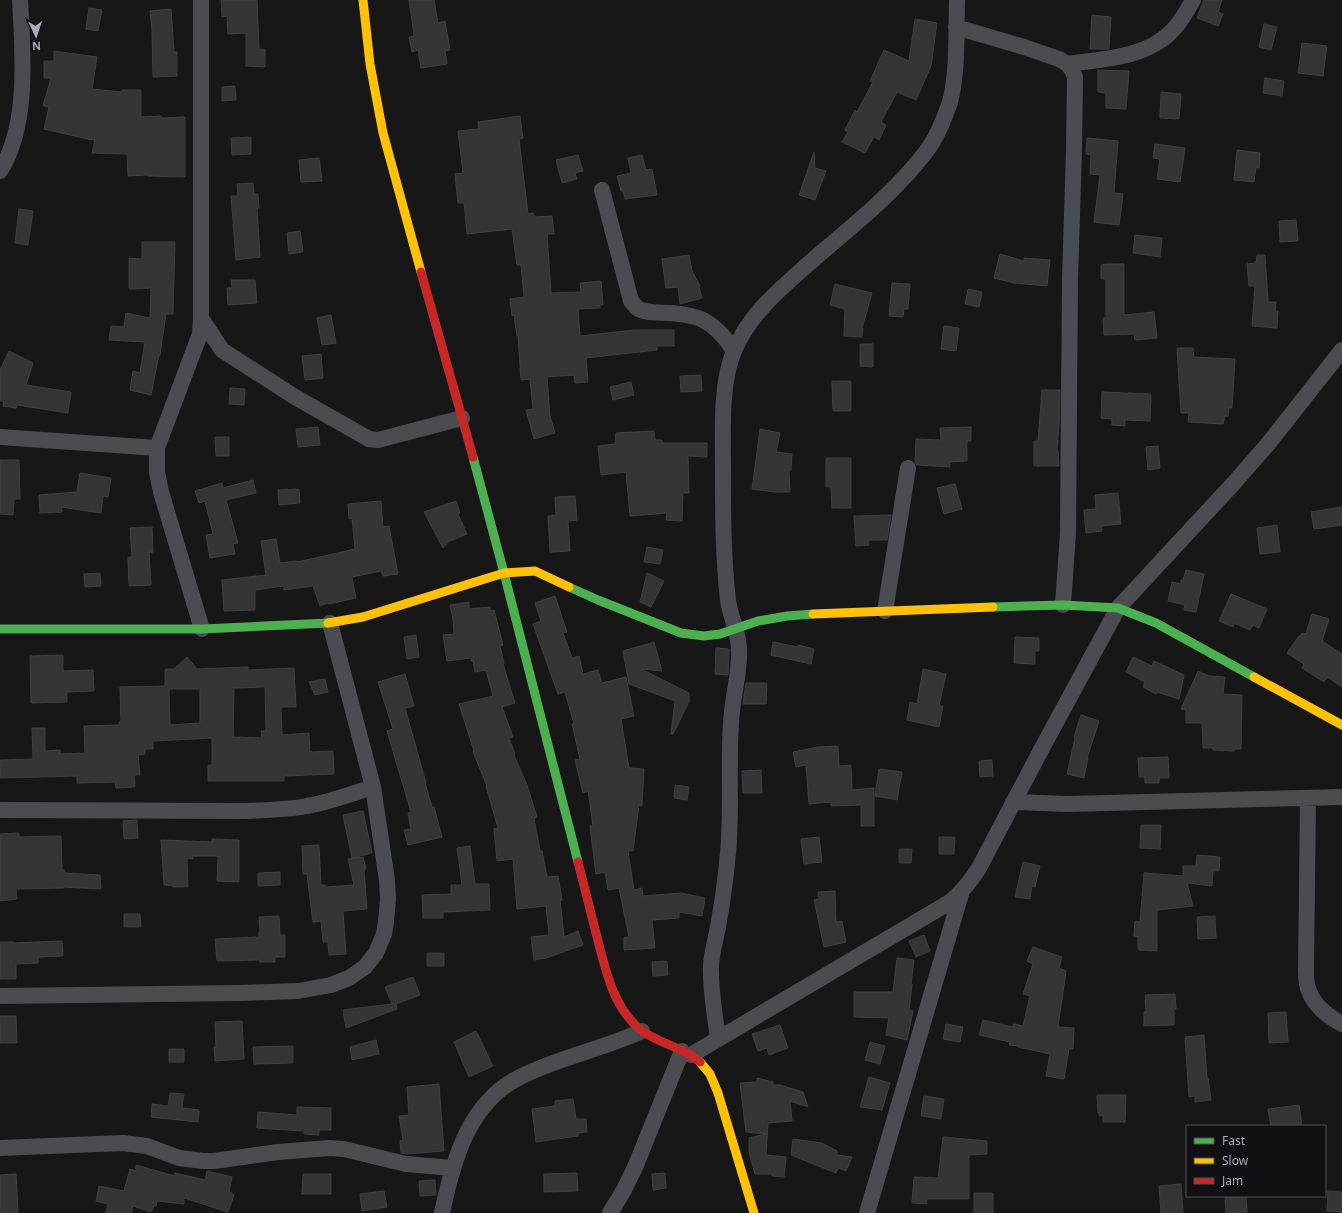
<svg xmlns="http://www.w3.org/2000/svg" width="1342" height="1213" viewBox="0 0 1342 1213" font-family="'Noto Sans',sans-serif">
<style>
.building{fill:#353536;stroke:#3f4043;fill-rule:evenodd}
.lines{fill:none;stroke-linecap:round;stroke-linejoin:round}
.street{stroke:#4b4c50;stroke-width:16}
.fast{stroke:#4caf50;stroke-width:9}
.slow{stroke:#ffc107;stroke-width:9}
.jam{stroke:#c62828;stroke-width:9}
</style>
<rect width="100%" height="100%" fill="#171717"/>
<path class="building" d="M221,0h36l2,49h6v18l-19,-1v-33l-18,1 -1,-18 -5,1z
M409,0h25l4,23 7,-2 5,29 -5,1 2,13 -26,4 -3,-18 -6,2 -3,-15 5,-1z
M1204,0h18l-4,12 5,2 -5,12 -21,-8z
M89,8l13,2 -4,21 -12,-2z
M171,9l3,43h3v24l-24,1 -1,-47 -2,-19z
M1092,15l19,2 -2,32h-19z
M915,19l22,4 -6,43 -15,34 -19,-8 -16,30 5,3 -7,15 -5,-3 -9,16 -23,-11 6,-10 -3,-2 10,-20 2,2 16,-30 -3,-1 14,-31 25,11z
M1264,24l13,3 -6,23 -12,-3z
M1302,43l25,3 -4,30 -25,-3z
M54,51l43,6 -5,32 30,3v-2h19v27l20,-1v2l24,-1v60l-37,-1v-1l-20,1 -1,-22 -35,-1 3,-13 -7,-1 -44,-10 5,-22 -6,-1 8,-28h-7v-17h10z
M1098,70l31,1 -3,38 -20,-1v-15l-8,-1z
M1265,78l19,3 -2,15 -19,-3z
M235,86l1,14 -14,1v-14z
M1161,92l20,2 -2,25 -19,-1z
M520,116l3,22 -4,1 9,75 5,-1 1,4 18,-1 2,18h-7l4,59 30,-1 -1,-9 21,-2 2,24h-3v3l-22,1 2,27 54,-6h40v16h-17v4l-71,8 2,24 -13,1 -1,-8 -27,2 3,40v-1l5,17 -21,6 -8,-29 7,-1 -3,-30 -9,1 -3,-45 -1,1 -3,-21 -2,1 -2,-17 14,-2 -3,-32h-4l-5,-36 -45,5 -3,-31h-6l-3,-29 8,-1 -5,-42 21,-2 -1,-7z
M251,137v17l-19,1 -1,-17z
M1087,138l31,3 -4,52 9,1 -4,31 -25,-3 6,-47 -10,-1 1,-19 -5,-1z
M1155,144l30,4 -5,34 -23,-3 3,-20 -7,-1z
M1237,150l23,3 -1,15 -3,-1 -2,15 -20,-2z
M814,152l1,16 11,3 -11,29 -16,-5z
M578,155l5,16 -8,2 2,6 -15,4 -6,-23z
M642,155l4,15 6,-1 5,26 -32,4 -2,-8h-2l-4,-15 14,-3 -3,-15z
M319,158l3,23 -21,1 -2,-22z
M253,183l1,11h4l1,14h-2l3,49 -24,3 -5,-64h7l-1,-12z
M19,209l14,2 -5,34 -13,-2z
M1296,220l2,21 -18,1 -1,-21z
M300,231l3,21 -14,2 -2,-21z
M1135,235l27,3 -2,19 -27,-4z
M142,242h33l-2,72h-7l-6,41h-1l-8,40 -21,-5 3,-19 7,2 5,-31 -36,-2 2,-14 13,1 2,-14 24,5 1,-30 -22,1v-31l13,1z
M1000,254l24,7v-3l26,2 -3,26 -33,-3 -20,-5z
M689,255l3,16 8,15 -1,1 3,11 -22,6 -2,-17 -12,1 -4,-29z
M1257,255h8l3,47h8l-1,9h3l-1,17 -25,-2 3,-40h-6l-2,-22 9,-1z
M1106,264h18v51l30,-3 3,26 -22,2 -1,-6 -30,1 -1,-17h3v-39h-5v-14z
M231,280h24l2,23 -29,2 -1,-17h5z
M892,283l18,1 -2,25h-4l-1,8 -14,-1z
M835,284l37,9 -9,32 -1,12 -18,-1 1,-27 -15,-4z
M968,289l14,3 -3,15 -14,-3z
M331,315l5,28 -14,2 -5,-27z
M944,326l15,2 -3,23 -15,-2z
M860,344h13v23l-13,-1z
M1177,348h16l1,9 41,2 -3,49 -3,-1 -1,9h-3l-2,8 -35,-2 1,-9h-8z
M9,351l24,12 -7,22 45,7 -3,21 -51,-8 -1,3 -13,-2 1,-5h-4v-31z
M321,354l2,24 -18,2 -3,-24z
M701,375l1,16 -21,1 -1,-16z
M832,381h19v30h-18z
M631,382l3,13 -21,5 -3,-13z
M230,388l15,1 -1,16 -15,-1z
M1042,390h18l-1,33 -2,28h1l1,15h-25v-25h4z
M1102,392l49,2 -1,27 -25,-1v6l-13,-1v-6l-11,-1z
M318,427l2,18 -22,2 -2,-18z
M971,427v14h-4v20l-18,1 1,5 -33,-2 -2,-3 1,-23 25,1 -1,-12z
M760,429l20,4 -4,19 16,2 -1,16h-2l1,22h-15l-23,-3z
M654,431l1,9h7v3h45v14l-19,-1 1,37h-6l-1,28 -16,-1 1,-7 -37,3 -4,-44 -25,3 -3,-29 17,-2 1,-11z
M215,437h14v19h-13z
M1158,446l2,22 -12,2 -2,-23z
M826,458h25v50h-19l-1,-21h-5z
M0,460h19l1,39h-6l-1,16 -13,-1z
M80,473l31,5 -3,19 -5,-1 -2,17 -40,-6 1,5 -22,1 -1,-18 38,-3z
M253,480l3,13 -30,7 12,43 -5,1 2,10 -25,4 -4,-23 7,-1 -8,-33 -6,2 -4,-12 27,-8 1,5z
M955,484l7,25 -18,5 -7,-26z
M299,489l1,14 -21,2 -1,-15z
M1118,493l3,31 -20,2 1,5 -16,2 -2,-23 12,-1 -1,-14z
M575,496l2,24 -9,1 2,30 -20,1 -2,-36 8,-1 -1,-18z
M381,501l2,26 6,-1 9,48 -15,2 -2,-5 -29,6 4,21 -27,6 -1,-1 -8,3 -7,-20 -29,4v-4l-29,4v20l-31,1 -2,-31 44,-5 -5,-34 15,-2 4,24 17,-2v1l58,-13 -3,-31 -3,1 -1,-15z
M456,501l4,12 -2,1 9,20 -19,8 -5,6 -19,-36z
M1342,507v18l-28,4 -3,-17z
M891,515l-4,25h-19l1,5 -13,1 -2,-30z
M1277,525l3,27 -20,2 -3,-26z
M152,527l1,25h-4l2,33 -22,1 -1,-29h4l-2,-29z
M647,547l16,3 -3,14 -16,-2z
M1186,570l18,4 -8,38 -12,-2 1,-5 -17,-4 4,-19 9,2v-4h2z
M100,573l1,13 -16,1 -1,-13z
M647,573l17,8 -13,26 -11,-5z
M1231,594l36,15 -8,19 -6,-3 -3,5 -16,-7 -1,4 -14,-6z
M555,596l12,36 -4,1 9,25 7,-2 4,18 15,-4 4,13 24,-6 8,39 -13,3 8,49 15,1 -2,37 -3,-1 -6,46h-5l6,39 8,-2 1,8 38,-3 24,5 -3,18 -23,-4v6l-27,2 3,28 -31,2v-13h5l-10,-49 -11,2 -3,-18 -9,2 -6,-48h3l-5,-35 -5,2 -8,-33 5,-1 -8,-35h2l-9,-32 -7,2 -25,-70 8,-3 -6,-18z
M469,602v7l21,-2v4l4,-1 9,35 -3,1 4,17 -1,1 12,39 -13,4 11,30 -4,1 6,16 -1,1 13,30 10,32 -3,1 6,33h2l5,26 11,-1 4,24h-2l4,37 14,-6 5,14 -37,13 -12,2 -3,-23 18,-2 -3,-29 -29,3 -4,-50 -16,2 -3,-32 4,-1 -12,-42h1l-14,-34 1,-1 -15,-47 34,-8 -7,-26 -11,2 -2,-11h-2v-3l-24,3 -4,-26 11,-1 -1,-15 -3,-14z
M1312,614l17,5 -7,22 20,13v33l-15,-10 -3,5 -22,-14 2,-4 -17,-11 12,-17h1l2,-3 4,1z
M416,635l3,22 -12,2 -3,-22z
M1015,637l24,1v13h-4v13l-21,-1z
M654,642l8,29 -21,-2 48,24v9l-16,32h-2l4,-33 -46,-17 -6,-33z
M773,642l25,5v-2l16,4 -3,15 -40,-9z
M716,648l13,1 -1,26 -13,-1z
M63,655v16l30,-1 1,21 -27,1v10l-36,1 -1,-47z
M187,657l10,12 51,-2v3l46,-2 2,39h-15l1,28 27,-2 1,19 23,-1 1,23 -50,2v5h-76v-16h4v-27l-59,3v8h-8v5l-7,1 2,20h-6l1,12 -19,1 -1,-6 -38,1v-7l-77,2v-18l33,-1 -1,-31h13v23l15,-1v4l25,-1 -1,-27 35,-1v-3h2l-1,-35 45,-1v-17h9zM265,687l1,44h-5l1,7 -29,-1 1,-49zM169,689h31v34l-30,2z
M1133,657l19,9 2,-5 30,14 -5,24 -22,-7 -1,2 -13,-7 2,-5 -19,-10z
M923,669l23,5 -7,32h4l-4,21 -32,-7 3,-18 7,2z
M1198,671l11,5 16,1 -2,17 19,1 -1,54h-7v2l-21,-1v-2h-10l-1,-25h-16v-13l-5,-1z
M405,674l9,32 -9,2 21,75h-1l7,24h2l8,30 -34,8 -4,-15 7,-1 -3,-16 3,-1 -24,-81 6,-2 -15,-47z
M325,679l3,13 -13,3 -6,-13z
M746,683h21l-1,21h-23z
M1081,715l18,6 -12,37h1l-4,20 -17,-4 8,-36 -1,-1z
M838,746l1,20 12,-1 1,25 22,-2v38h-13v-21l-30,1v-4l-22,2 -3,-39 -10,2 -3,-15 25,-5z
M1168,757l1,21h-10v5h-14v-6h-6l-1,-19z
M992,760l1,16 -13,1 -1,-16z
M879,769l23,3 -5,28 -22,-4z
M761,770l1,23h-19l-1,-22z
M675,785l14,2 -2,13 -13,-2z
M363,811l9,42 -20,5 -9,-43z
M137,820l1,18 -14,1 -1,-18z
M1141,825h20l-1,24 -20,-1z
M19,833v4l42,-1 1,34h2v3l36,2 1,14 -37,-2v1l-48,1 1,10 -17,2v-67z
M819,837l3,25 -18,2 -3,-25z
M939,837h16l-1,17h-15z
M212,839l27,1v42l-22,-1 1,-25h-25v3l-6,-1 1,29h-15v-1l-9,-1 -3,-45 51,2z
M319,845l2,40h5v2l28,-2 -6,-26 15,-2 3,12 -2,1 3,39 -24,2 3,43 -17,1 -1,-13h-5l-2,-21 -8,1 -6,-48h-4l-1,-28z
M470,846l5,38h14l1,26 -47,2v6h-20l-1,-23 29,-1v-9h11l-5,-37z
M899,849h13l-1,14h-12z
M1197,855l23,2 -1,14h-6l-1,15 -25,-3 6,23 -36,4v41l-19,-1v-14h-4l1,-15 5,1 4,-49 39,3v-10h13z
M1023,862l17,4 -5,21 -3,-1 -2,13 -15,-2z
M280,872v13l-22,1v-13z
M835,891l1,31 6,-1 4,21 -22,5 -10,-47 5,-1 -1,-7z
M124,914h16l1,13h-17z
M279,916l1,19h5v22h-10v5h-15l-1,-2 -42,1 -2,-22 44,-2v-5h1l-1,-15z
M1215,916l1,22 -18,1 -1,-22z
M924,935l6,16 -14,6 -7,-16z
M62,941l1,15 -25,1v6l-22,1v15h-16v-37h13v1z
M1033,947l29,10 -3,11 7,3 -8,56 16,1 -1,21h-4l-5,30 -18,-3 4,-22 -32,-7v-1l-9,-1 1,-3 -31,-7 4,-15 30,7 1,-3 9,2 7,-30 -7,-2 10,-30 -6,-3z
M427,953h17v13h-17z
M897,958l17,2 -3,24h1l-3,26 4,1 -6,29 -21,-5 3,-17 -35,-1v-25h39z
M667,961l1,14 -15,1 -1,-14z
M413,977l7,18 -24,9 1,5 -51,19 -3,-18 49,-6 -7,-17z
M1175,994l1,15h-2v16l-30,1v-14h2l-1,-17z
M1286,1012l2,30 -19,1 -1,-30z
M0,1016h16l1,27h-17z
M242,1021l2,38 -29,2 -1,-14h2l-1,-25z
M946,1024l17,3 -3,15 -17,-3z
M780,1025l8,23 -19,7 -2,-7 -9,3 -6,-17z
M476,1031l17,35 -24,11 -15,-35z
M1204,1035l3,43h1l3,22 -16,2v-6l-6,1 -4,-60z
M376,1040l3,14 -27,6 -2,-13z
M870,1042l15,4 -5,18 -15,-4z
M293,1046v17l-39,1 -1,-17z
M169,1049h15v13h-15z
M869,1077l21,6 -8,27 -22,-3z
M757,1078l16,4v3h7l23,7 5,15 -18,-6 2,20 -24,2 -2,32 20,2 -2,20 -12,-1v-2h-17l-6,-22v-14l17,-4 -20,-2 -6,-49 17,-1z
M439,1084l5,67 -37,3 -6,-1 -1,-12 3,-1 -4,-24 10,-1 -2,-28z
M170,1093l14,1 -2,14 17,2 -1,12 -47,-5 1,-13 16,2z
M1097,1095h29l-1,27h-22v-7l-4,1v-3h-1z
M924,1096l20,3 -3,20 -20,-3z
M573,1099l3,20h10l1,13 -9,1v3l-42,6 -4,-33 23,-3v-5z
M1299,1105l3,21h-31l-3,-17z
M297,1107l34,1v22h-12v5l-15,-1v-3l-47,-3 1,-16 39,3z
M943,1137l44,4v13l-18,1v44h-42v5l-15,-1 2,-26 24,1z
M793,1139l29,4 15,8v4l15,2 -6,14 -8,-3 -2,5 -45,-18z
M136,1165l39,11v-3l30,7 2,-9 25,6 -3,14 5,4 -6,17 -44,-14v6l-27,-3 -1,5h-2l-3,6 -18,-6 -2,7h-25l2,-9 -12,-3 3,-15 25,5 6,-22 6,2z
M577,1173l1,18 -34,1v-18z
M665,1173l1,15 -13,2 -1,-16z
M16,1174l2,39h-18v-38z
M303,1174h28v20h-29z
M435,1180l1,15 -16,1 -1,-15z
M1181,1184l2,29h-22l-2,-27z
M384,1191l3,16 -25,4 -2,-17z
M1328,1191l14,1v20l-15,-1z
M974,1193h19v20h-19z
M1225,1196h21l1,16 -21,1z"/>
<g class="lines">
<path class="street" d="M201,0v318l-1,16 -43,114v24l4,20 41,137
M956,27l68,20 35,12 8,5 5,6 3,7 -1,73 -4,129 -2,254 -5,72
M1067,64c36,-5 79,-6 105,-33 9,-9 15,-20 21,-31
M0,171c29,-45 23,-119 20,-171
M602,190l29,111c2,2 4,5 6,7 9,6 23,4 34,5 9,1 21,2 30,6 15,7 25,19 33,32
M201,318l21,32 73,47 74,42 9,1 84,-22
M0,437l157,11
M885,611l23,-143
M1308,798l-2,172c0,6 0,15 3,21 6,16 19,25 33,33
M1013,802l55,2 274,-7
M0,810l246,1c20,-1 41,-1 61,-5 23,-4 44,-12 66,-19
M0,996l240,-3 58,-2 33,-6 18,-7 16,-11 11,-14 8,-19 2,-12 2,-23 -1,-19 -14,-93 -43,-164
M718,1039c-3,-24 -8,-49 -7,-74 1,-15 6,-30 8,-44 4,-22 7,-46 9,-68 4,-43 0,-87 3,-130 1,-25 9,-49 8,-73 0,-18 -9,-33 -11,-50 -5,-42 -5,-88 -5,-130 0,-36 -3,-86 11,-119 15,-36 44,-60 72,-85 41,-36 86,-70 119,-113 12,-15 19,-34 25,-51 8,-30 6,-71 7,-102
M691,1055l259,-153c12,-10 21,-21 29,-34l62,-118 77,-142 115,-124 35,-40 74,-94
M0,1148l123,-5 24,3 32,12 24,3h11l64,-9 51,-4 15,1 62,15 46,4
M442,1213c11,-53 27,-112 80,-137 38,-19 81,-27 120,-45
M610,1213l14,-23 12,-25 46,-114
M867,1213l94,-319"/>
<path class="fast" d="M473,457l31,116 74,289
M569,587l29,13 83,33 23,3 16,-2 38,-13 29,-5 26,-2
M993,607l70,-2 55,3 38,15 98,54
M0,629h202l126,-6"/>
<path class="slow" d="M363,0l7,64 13,69 38,139
M813,614l180,-7
M328,623l35,-6 141,-44 31,-2 34,16
M1254,677l88,48
M700,1062l10,12 8,19 36,120"/>
<path class="jam" d="M421,272l52,185
M578,862c6,23 12,47 18,71 9,34 16,74 45,97 18,14 42,17 59,32"/>
</g>
<rect x="1186" y="1125" width="140" height="72" fill="#111113" stroke="#4d4f55"/>
<rect x="1194" y="1138" width="20" height="6" fill="#4caf50" stroke="#4d4f55"/>
<text x="1222" y="1145" font-size="12" fill="#a8adb8">Fast</text>
<rect x="1194" y="1158" width="20" height="6" fill="#ffc107" stroke="#4d4f55"/>
<text x="1222" y="1165" font-size="12" fill="#a8adb8">Slow</text>
<rect x="1194" y="1178" width="20" height="6" fill="#c62828" stroke="#4d4f55"/>
<text x="1222" y="1185" font-size="12" fill="#a8adb8">Jam</text>
<g transform="translate(36 36) rotate(177)" stroke="#111113" stroke-width="3" paint-order="stroke">
<path d="M0-3L7 15L0 10L-7 15Z" fill="#a8adb8"/>
<text y="-6" font-size="11" font-weight="bold" text-anchor="middle" fill="#a8adb8">N</text>
</g>
</svg>
